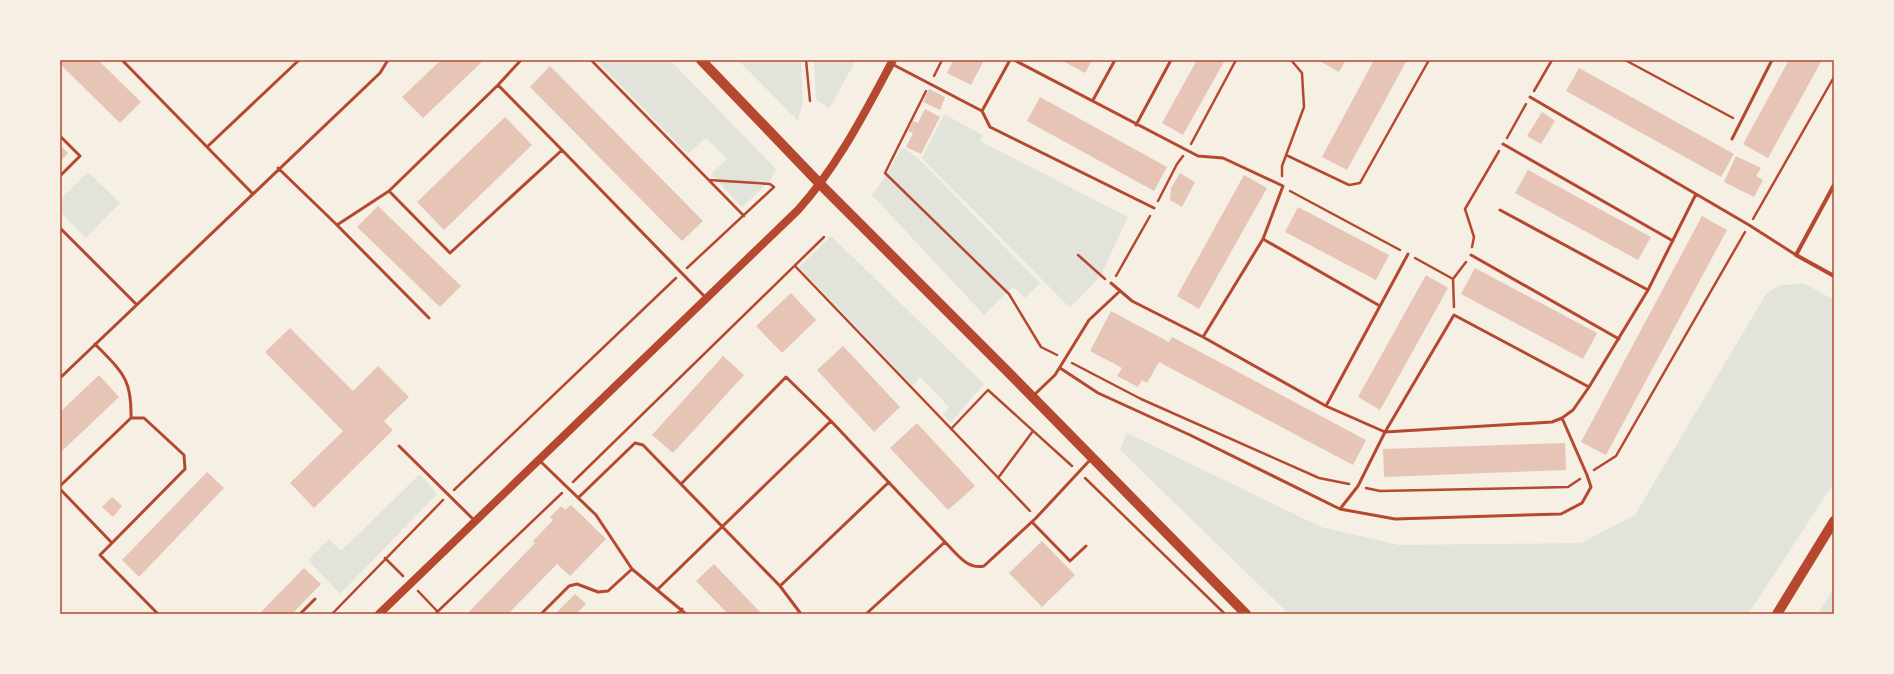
<svg xmlns="http://www.w3.org/2000/svg" width="1894" height="674" viewBox="0 0 1894 674" font-family="Overpass,sans-serif">
<style>
.green{fill:#e2e4dc}
.building{fill:#e6c5b7}
.lines{fill:none;stroke-linecap:round;stroke-linejoin:round}
.path{stroke:#b5482f;stroke-width:2.5}
.service{stroke:#b5482f;stroke-width:3}
.minor{stroke:#b5482f;stroke-width:4}
.secondary{stroke:#b5482f;stroke-width:8}
.primary{stroke:#b5482f;stroke-width:10}
.neatline{fill:none;stroke:#b5482f;stroke-width:1.5}
</style>
<rect width="100%" height="100%" fill="#f6efe4"/>
<path class="green" d="M596,60h74l106,109 -7,13 -27,25 -31,-33 16,-15 -21,-21 -18,16z
M738,60h63l2,40 -5,21z
M814,60h42l-27,49 -13,-10z
M944,114l39,21 -3,6 148,76 -28,60 -30,31 -148,-150z
M902,147l16,11 122,125 -15,15 -12,-11 -29,28 -112,-120 15,-21z
M88,172l32,31 -34,35 -26,-26v-12z
M831,236l153,148 -33,38 -8,-7 6,-8 -29,-30 -7,9 -114,-119z
M1804,283l30,17v183l-86,131h-459l-169,-164 7,-17 194,94 78,18 182,-2 54,-28 131,-221 12,-8z
M420,474l17,20 -97,100 -32,-34 21,-21 12,12z
M1834,587v27h-16z"/>
<path class="building" d="M60,60h38l43,42 -21,21 -60,-59z
M441,60h43l-61,58 -21,-21z
M953,60h31l-13,25 -24,-12z
M1061,60h31l-7,13z
M1197,60h28l-42,75 -21,-12z
M1318,60h28l-7,12z
M1374,60h33l-60,110 -25,-13z
M1789,60h33l-54,98 -25,-14z
M550,66l153,155 -21,20 -152,-154z
M1579,68l155,86 -13,23 -155,-86z
M929,89l16,8 -5,13 -17,-8z
M1040,97l127,70 -13,24 -127,-70z
M925,109l15,8 -19,37 -15,-7 7,-14 -5,-2 5,-10 5,2z
M1542,112l13,9 -14,23 -14,-8z
M505,117l27,28 -88,85 -27,-28z
M60,145l8,8 -8,9z
M1736,156l25,12 -5,8 7,4 -9,17 -30,-15z
M1528,170l123,67 -13,23 -123,-67z
M1180,173l15,9 -13,25 -12,-7 1,-12z
M1244,175l23,13 -68,121 -22,-13z
M378,206l83,80 -21,21 -83,-80z
M1298,207l91,48 -13,25 -91,-48z
M1702,216l25,14 -121,225 -25,-13z
M1475,268l122,65 -14,26 -122,-65z
M1426,275l22,13 -68,122 -22,-13z
M791,293l25,27 -34,33 -26,-27z
M1111,311l58,31 3,-5 194,103 -13,25 -194,-103 -12,21 -5,-3 -4,7 -21,-11 5,-8 -32,-17z
M290,328l63,63 25,-25 31,31 -25,24 9,9 -79,78 -24,-25 53,-52 -78,-79z
M843,346l57,61 -26,25 -57,-62z
M723,356l21,19 -71,78 -21,-18z
M99,375l20,22 -59,56v-41z
M917,423l58,63 -27,24 -58,-62z
M1565,443l1,27 -182,7 -1,-28z
M207,472l17,16 -85,89 -17,-17z
M112,497l10,9 -9,11 -11,-10z
M571,505l35,34 -36,37 -13,-12 -49,50h-41l68,-71 -2,-2 20,-21 -3,-3 11,-11 4,4z
M1042,541l33,34 -33,32 -33,-34z
M714,564l48,50h-34l-32,-33z
M304,568l17,16 -29,30h-33z
M575,594l11,10 -10,10h-17l-2,-2z"/>
<g class="lines">
<path class="path" d="M591,60l153,156
M806,60l4,41
M1625,60l108,58
M934,76l8,-16
M926,91l-41,82 124,121 32,53 16,8
M1534,91l18,-31
M1507,138l19,-34
M1191,144l45,-84
M1286,155l63,30 11,-2 69,-123
M1282,176v-10l22,-59 -2,-34 -11,-13
M1290,191l110,59
M1158,201l19,-37 6,-8
M1753,219l81,-142
M1472,247l2,-10 -9,-28 34,-58
M1078,255l27,24
M1415,258l38,21 1,28
M795,266l235,245
M687,268l87,-81 -4,-3 -61,-4
M1116,276l34,-60
M1453,279l13,-17
M1072,363l69,36 178,79 30,6
M951,429l37,-39 84,76
M1594,470l22,-14 129,-224
M998,478l35,-47
M1085,478l140,136
M573,482l251,-245
M1366,488l14,3 188,-4 12,-8
M454,490l222,-212
M385,558l18,18
M418,591l20,21
M332,614l111,-114
M435,614l127,-121"/>
<path class="service" d="M122,60l130,133
M521,60l-23,25 -109,106 61,62 112,-103 144,148
M1014,60l184,96 25,2 60,28 -20,53
M892,64l90,47 28,-51
M498,85l64,65
M1530,97l219,128 47,30
M1093,100l22,-40
M982,111l8,16 164,81
M1136,125l35,-65
M60,136l20,20 -20,20
M1732,139l40,-79
M1503,144l170,97
M207,147l92,-87
M278,168l59,57 92,93
M1500,210l148,80
M337,225l52,-34
M60,228l76,76
M1471,255l148,84
M1111,283l21,18 71,36 123,69 59,26 167,-10 10,-4 11,-8 16,-23 59,-97 48,-96
M1380,306l28,-52
M1203,337l60,-98 117,67 -54,100
M95,344c27,28 37,34 36,74
M1060,368l38,25 92,42 150,74 55,10 166,-5 21,-11 9,-16 -4,-12 -25,-57
M60,378l320,-305 8,-13
M1034,395l21,-20 34,-55 31,-29
M399,446l76,75
M540,461l56,54 36,54 54,45
M682,483l104,-106 45,44 114,121
M60,486l71,-68h13l40,37 1,14 -73,74
M60,489l52,54 -12,12 58,59
M579,497l56,-54 8,2 137,141 21,28
M1340,509l18,-23 27,-54 69,-117 135,72
M1032,522l38,39 16,-15
M780,586l109,-104
M657,590l174,-169
M300,614l15,-15
M541,614l28,-28 8,-2 21,8 10,-1 24,-22
M677,614l5,-5
M866,614l79,-72c11,11 22,28 39,24l52,-48 54,-58"/>
<path class="minor" d="M1834,185l-38,70 38,21"/>
<path class="secondary" d="M379,614l419,-404c40,-44 67,-98 95,-150"/>
<path class="primary" d="M701,60l119,124 187,187 239,243
M1777,614l57,-93"/>
</g>
<rect width="1894" height="674" fill="none" stroke="#f6efe4" stroke-width="122"/>
<rect x="61" y="61" width="1772" height="552" class="neatline"/>
</svg>
